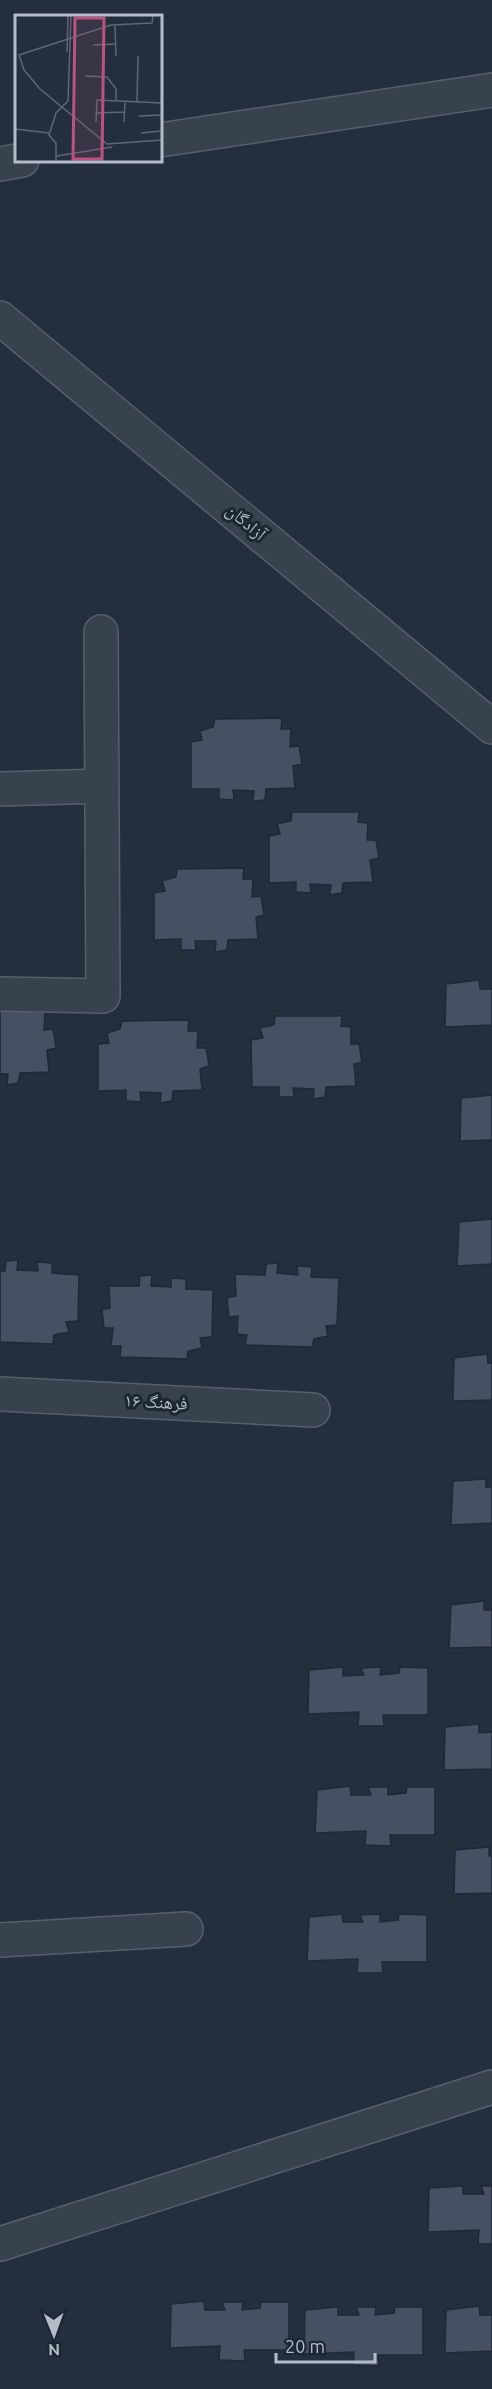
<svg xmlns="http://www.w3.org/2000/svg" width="492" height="2389" viewBox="0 0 492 2389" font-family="Ubuntu,'Noto Naskh Arabic',sans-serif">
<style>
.building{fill:#455162;stroke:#1f2835;stroke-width:1.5}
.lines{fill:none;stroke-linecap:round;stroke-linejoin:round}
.minor-casing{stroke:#565f6c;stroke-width:36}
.minor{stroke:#38414e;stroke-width:33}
.labels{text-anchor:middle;stroke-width:6;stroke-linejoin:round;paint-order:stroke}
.street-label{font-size:18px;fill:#b4bcc9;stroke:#1d2633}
.inset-road{fill:none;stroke:#5e6776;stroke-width:1.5}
.view{fill:#bd5182;fill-opacity:0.15;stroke:#bd5182;stroke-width:3}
.inset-edge{fill:none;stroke:#b4bcc9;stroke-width:3}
</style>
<rect width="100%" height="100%" fill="#242f3e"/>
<path class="building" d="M282,718l-1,11h10l-1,18 9,-1 3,18 -9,2 2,22 -29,1 -1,11 -12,1 1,-10 -21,-1 1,10 -15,-1v-10h-28v-47l11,-2 -2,-9 13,-4 2,-8z
M292,812h67l-1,10 10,1 -1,17h9l3,18 -9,2 3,22 -30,1 -1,10 -12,2 1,-10 -21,-1 1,9 -15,-1v-10l-27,1v-47l11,-2 -3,-10 14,-3z
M244,868l-1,11h10l-1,18 9,-1 3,19 -8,2 2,22 -30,1 -1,10 -12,2 1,-11h-21l1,9h-15v-11l-27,1v-47l11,-2 -3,-10 14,-4 1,-8z
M479,980l1,9h12v36l-47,2 1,-43z
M36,1001l-1,11h10l-1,18 9,-1 3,19 -9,2 2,22 -29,1 -2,10 -11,2 1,-11h-8v-72z
M275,1016h67l-1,10 10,1v17h8l3,18 -8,2 2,22 -30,1 -1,10 -12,2 1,-10 -21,-1 1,9h-15v-10h-27l-1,-47 12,-2 -3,-10 14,-3z
M189,1020l-1,11h10l-1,17h9l3,18 -9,3 2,21 -29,1 -1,10 -12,2 1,-10 -21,-1 1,10 -15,-1v-11l-28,1v-47l11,-1 -2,-10 13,-4 2,-8z
M492,1095v45l-32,1 1,-43z
M492,1219v45l-35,2 2,-44z
M18,1260l-1,10 21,1 -1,-9 15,1v10l27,2 -1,46 -12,1 3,10 -15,3 -1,9 -53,-2v-71h5l1,-10z
M278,1263l-1,10 21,2 -1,-9 15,1 -1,10 28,1 -2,47 -11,1 2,10 -14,3 -2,8 -67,-2 2,-10 -10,-1 1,-18 -9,1 -2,-19 9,-2 -1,-22 30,1 1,-11z
M152,1275l-1,11 20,1v-9l15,1v10l27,1 -1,47 -12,1 2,10 -14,3 -1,8 -67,-2 1,-11h-10l2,-18h-9l-2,-18 8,-2 -1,-22h30l1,-10z
M487,1354l1,9h4v37l-39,1 1,-43z
M486,1479v8h6v36l-41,2 2,-44z
M484,1601v9h8v37l-43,1 2,-43z
M343,1667v9l21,-1 -3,-7 20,-1 -1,8 19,-2 1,-6 28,1v47h-45l1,11h-26l1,-14 -51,2 1,-44z
M479,1724v9l13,-1v37l-48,1 1,-43z
M350,1786l1,9h20l-3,-8h20v8l18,-2 1,-6h28v48h-45l1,11 -26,-1 1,-14 -51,2 2,-43z
M489,1847v9h3v37l-38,1 1,-44z
M342,1914l1,8h20l-3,-7 20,-1v8l18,-2 1,-6 28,1v47h-45l1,11h-26l1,-14 -51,2 2,-44z
M463,2186v8h21l-3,-8h11v58h-14l1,-14 -51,2 1,-44z
M204,2301l1,9h20l-3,-8h21l-1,8 18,-2 1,-6h28v48h-45l1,11 -26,-1 1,-14 -50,2 1,-44z
M479,2306l1,9h12v36l-47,2 1,-43z
M338,2307v8h21l-3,-8h20l-1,8 19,-2 1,-6h28v48h-45l1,11 -26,-1 1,-13 -50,2 1,-44z"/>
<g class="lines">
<g class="minor-casing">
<path id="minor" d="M160,140l332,-50
M0,164l22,-4
M0,318l492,409
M0,789l102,-3
M0,994l103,2 -2,-364
M0,1394l313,16
M0,1940l186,-11
M0,2244l492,-157"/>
</g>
<use href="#minor" class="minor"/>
</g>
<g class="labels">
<g class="street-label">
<text transform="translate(246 522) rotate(40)" y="6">آزادگان</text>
<text transform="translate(156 1402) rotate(3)" y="6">فرهنگ ۱۶</text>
</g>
</g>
<g transform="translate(15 15)">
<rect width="147" height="147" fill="#242f3e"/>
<path class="inset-road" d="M138,0l-1,8 -41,2 -92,30 5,15 16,19 67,55 55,-4M100,10l1,31M78,30l23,-1M52,37l1,-37M70,61l22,1 9,12v12M122,87l1,-46M82,98l27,-1M124,101l23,-1M81,107l1,-22 65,3M109,107l1,-21M0,114l34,4M126,118l21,-2M42,141l55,-9M41,147v-19l-7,-8 7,-22 12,-12 3,-86"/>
<path class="view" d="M60,3h29l-2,141h-29z"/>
<rect width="147" height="147" class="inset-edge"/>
</g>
<g transform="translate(54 2335) rotate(179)" stroke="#1d2633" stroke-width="4.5" paint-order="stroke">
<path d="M0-4.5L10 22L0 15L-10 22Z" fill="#b4bcc9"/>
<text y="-9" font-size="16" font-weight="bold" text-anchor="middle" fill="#b4bcc9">N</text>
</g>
<path d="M276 2353v9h99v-9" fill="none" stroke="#b4bcc9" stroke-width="3"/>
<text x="285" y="2353" font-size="18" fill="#b4bcc9" stroke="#1d2633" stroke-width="4.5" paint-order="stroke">20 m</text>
</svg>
